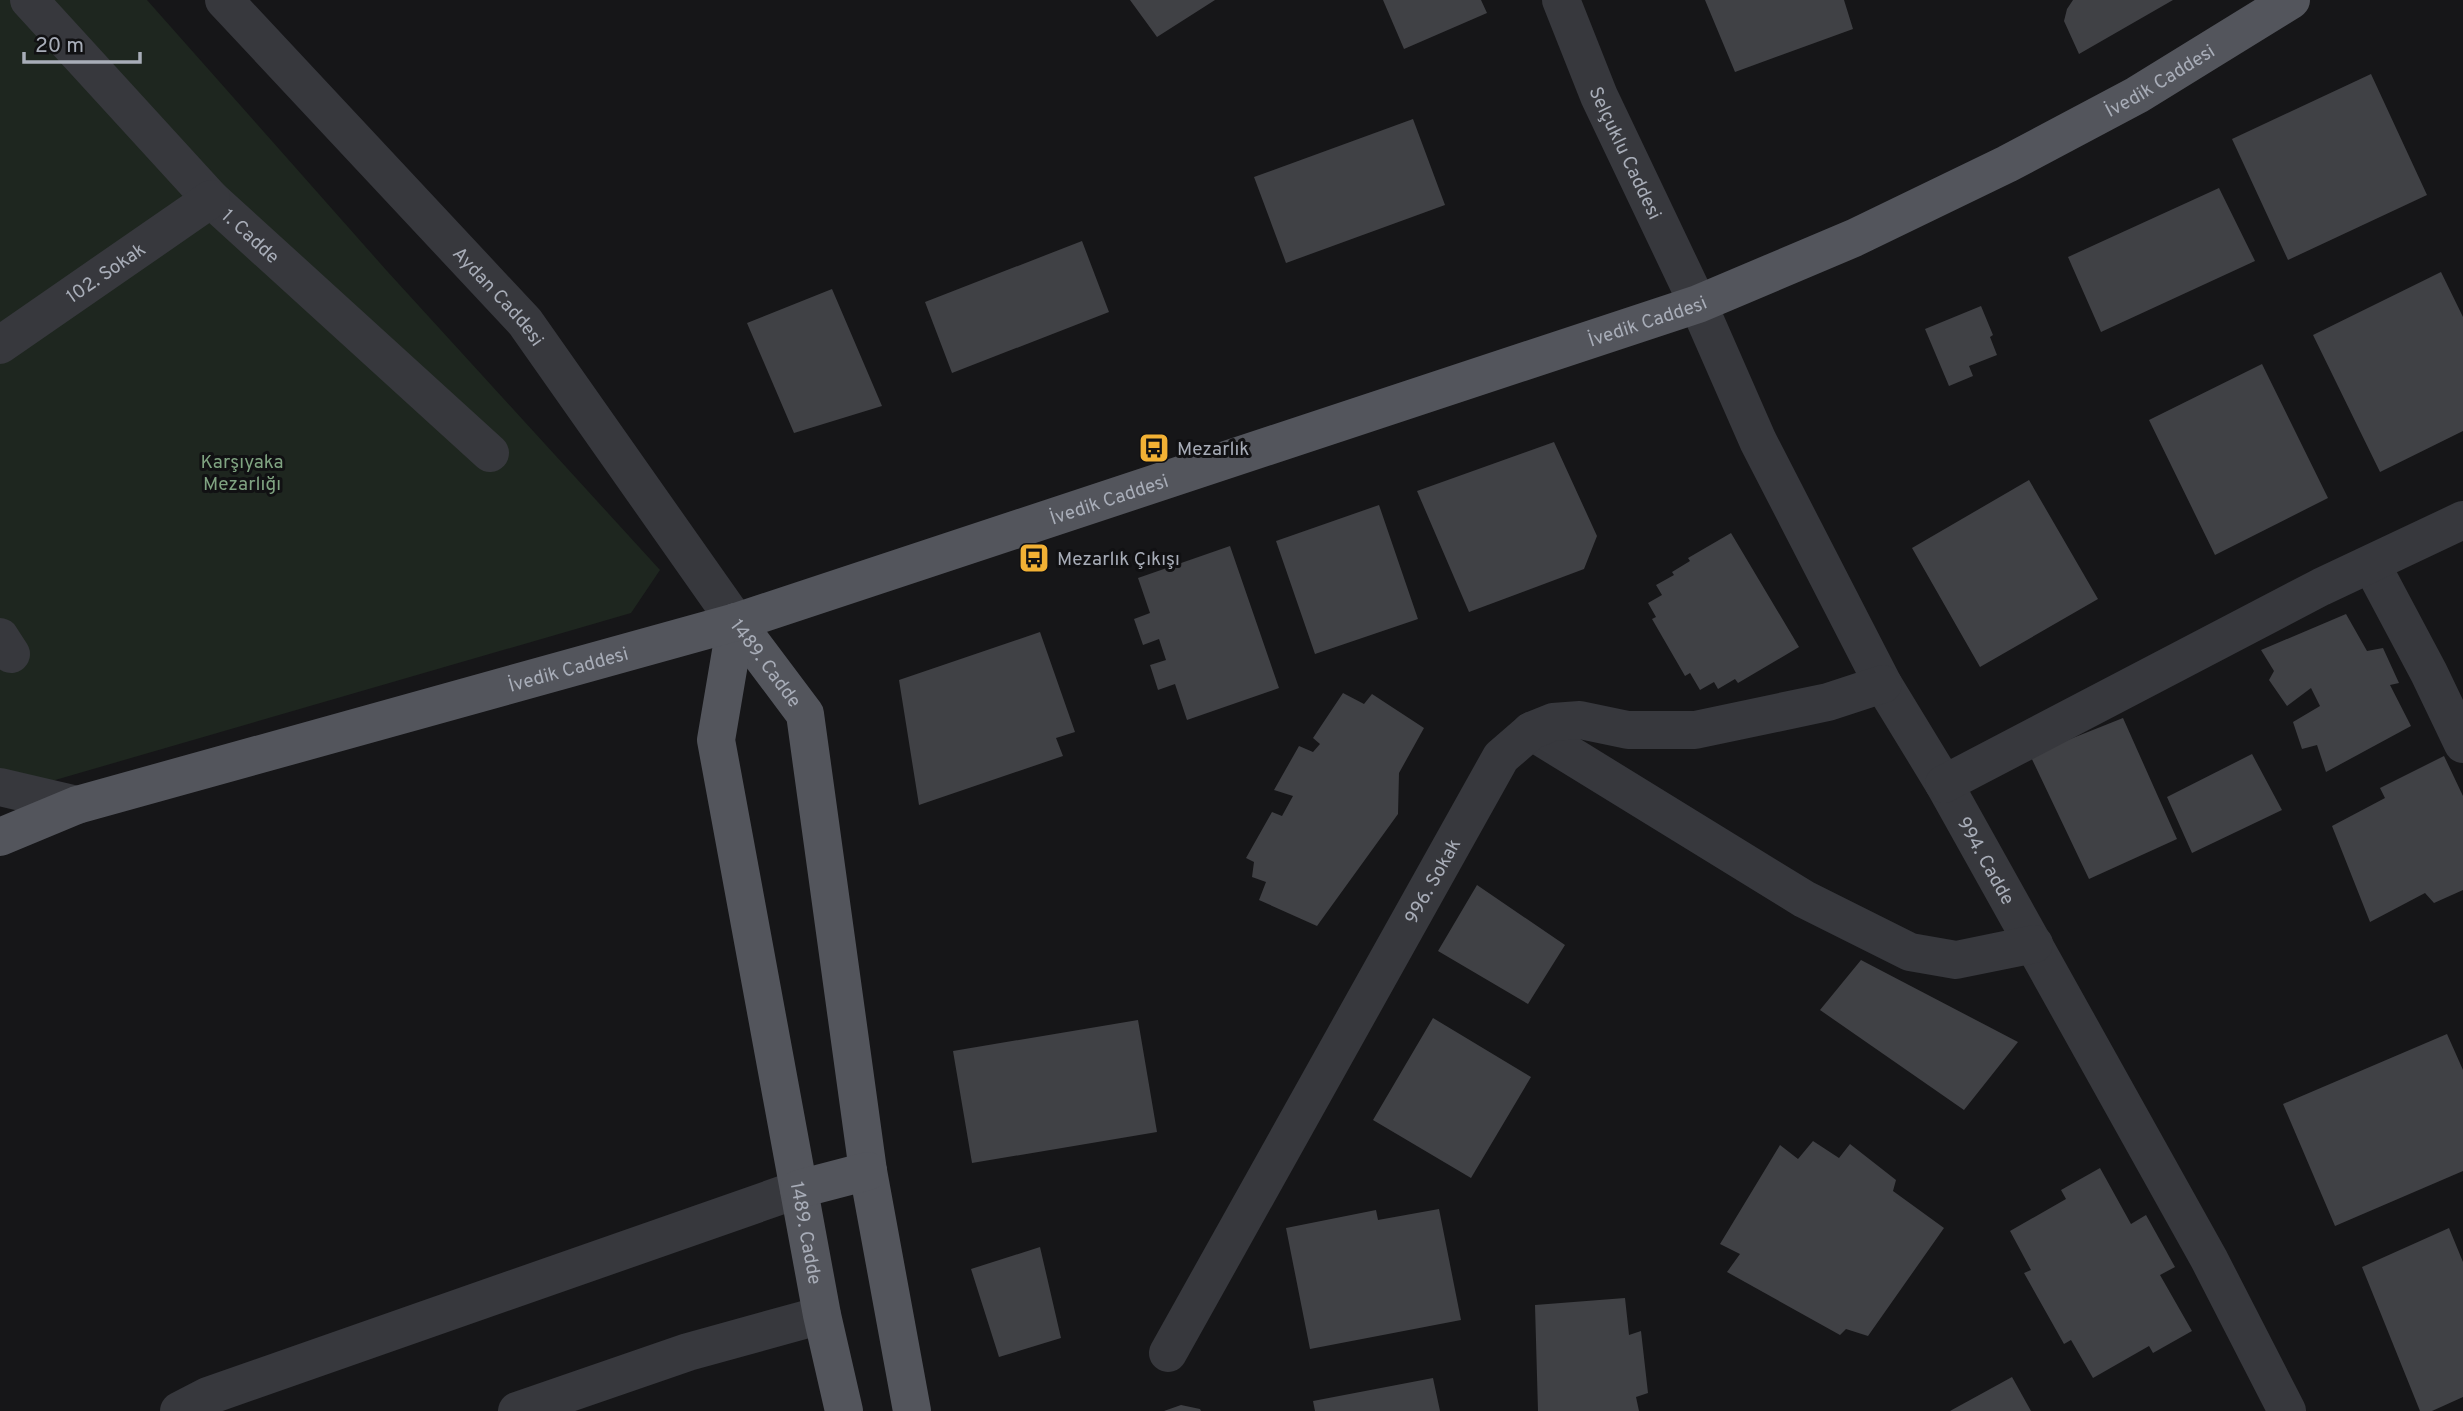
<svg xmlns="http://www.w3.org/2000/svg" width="2463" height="1411" viewBox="0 0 2463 1411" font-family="Overpass,sans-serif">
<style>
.green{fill:#1e261f}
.building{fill:#404145}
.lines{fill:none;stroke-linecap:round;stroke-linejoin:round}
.minor{stroke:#37383d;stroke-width:38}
.major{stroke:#53555c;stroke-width:38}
.labels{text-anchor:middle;stroke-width:6;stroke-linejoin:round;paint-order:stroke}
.street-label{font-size:19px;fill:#a8adb8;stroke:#111113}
.poi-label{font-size:19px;fill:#a8adb8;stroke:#111113;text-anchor:start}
.park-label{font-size:19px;fill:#7fa381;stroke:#111113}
</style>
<rect width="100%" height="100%" fill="#161618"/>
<path class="green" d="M0,0h147l240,271 273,299 -29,43 -631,183z"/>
<path class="building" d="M1130,0h85l-58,37z
M1383,0h98l6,13 -83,36z
M1705,0h139l9,29 -118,43z
M2073,0h100l-94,54 -15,-33 3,-12z
M2371,74l56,121 -139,65 -56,-121z
M1413,119l32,86 -159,58 -32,-86z
M2219,188l36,73 -154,71 -33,-75z
M1082,241l27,71 -157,61 -27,-71z
M2441,272l22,45v114l-83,41 -67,-137z
M832,289l50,117 -88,27 -47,-110z
M1981,306l12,29 -3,2 7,18 -28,11 4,10 -24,10 -24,-57z
M2262,364l66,134 -113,57 -66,-135z
M1554,442l43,94 -13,33 -115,43 -52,-121z
M2029,480l69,119 -118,68 -68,-119z
M1379,505l39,114 -103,35 -39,-113z
M1731,533l68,114 -61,36 -3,-4 -17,10 -4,-7 -14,8 -10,-17 -5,3 -33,-57 4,-2 -8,-14 14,-8 -6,-10 18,-10 -2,-3 18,-11 -2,-3z
M1230,546l49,142 -92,32 -12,-36 -17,6 -8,-25 16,-5 -7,-21 -16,6 -9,-26 16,-6 -12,-35z
M2346,614l21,37 16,-3 16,35 -9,2 21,41 -85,46 -9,-27 -15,4 -9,-27 27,-16 -9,-18 -24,18 -18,-26 5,-9 -13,-21z
M1040,632l35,100 -19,6 7,18 -144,49 -20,-125z
M1343,693l21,11 8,-10 52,34 -25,45 -1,41 -81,112 -58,-26 7,-18 -14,-5 2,-15 -8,-4 26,-46 10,4 11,-20 -19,-6 25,-44 14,6 7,-8 -7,-6z
M2123,718l54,121 -88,40 -59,-124z
M2252,754l30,56 -90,43 -25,-56z
M2444,756l19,40v94l-29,13 -9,-10 -55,29 -38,-96 53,-28 -5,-10z
M1477,885l88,60 -37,59 -90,-53z
M1861,960l157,82 -54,68 -144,-100z
M1433,1018l98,59 -60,101 -98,-58z
M1138,1020l19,112 -185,31 -19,-112z
M2447,1034l16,36v101l-128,55 -52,-122z
M1813,1141l26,17 11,-14 46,36 -3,11 51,37 -76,108 -22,-7 -6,6 -113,-63 13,-18 -20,-10 60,-99 18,14z
M2100,1168l31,56 15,-9 29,52 -15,8 32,56 -39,22 -4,-7 -56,32 -22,-38 -7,4 -40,-71 7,-3 -21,-39 56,-32 -5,-9z
M1439,1209l22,111 -151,29 -24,-121 90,-18 2,10z
M2449,1228l14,34v135l-31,14h-12l-58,-144z
M1040,1247l21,91 -62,19 -28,-88z
M1625,1298l4,37 12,-4 7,62 -12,4 3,14h-101l-3,-106z
M2012,1377l19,34h-81z
M1433,1378l7,33h-125l-2,-10z
M1181,1405l19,4 1,2h-37z"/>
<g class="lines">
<g class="minor">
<path id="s1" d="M29,0l182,199 279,254"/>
<path id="s2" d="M224,0l301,322 211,300"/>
<path id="s3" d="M1561,0l38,96 99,208 60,137 125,243 61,100 265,475 78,152"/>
<path id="s4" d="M0,345l211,-146"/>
<path d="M2371,564l58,109 34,71"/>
<path d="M0,637l11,17"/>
<path d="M1531,731l273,168 106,53 46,8 78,-16"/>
<path d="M1944,784l377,-197 142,-67"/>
<path d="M0,787l77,18"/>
<path id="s5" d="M1168,1353l333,-596 30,-26 22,-9 27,-2 48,10h67l133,-28 55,-18"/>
<path d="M179,1411l29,-15 591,-207"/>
<path d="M517,1411l171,-59 134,-37"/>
</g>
<g class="major">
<path id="s6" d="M736,622l69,92 63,457 44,240"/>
<path id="s7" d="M736,622l-20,118 106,575 22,96"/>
<path id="s8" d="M0,837l77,-32 659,-183 962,-318 156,-66 153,-74 130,-69 154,-95"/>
<path d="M799,1189l69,-18"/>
</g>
</g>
<defs>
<g id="bus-square" transform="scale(1.575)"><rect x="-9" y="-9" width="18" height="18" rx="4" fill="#f2b134" stroke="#111113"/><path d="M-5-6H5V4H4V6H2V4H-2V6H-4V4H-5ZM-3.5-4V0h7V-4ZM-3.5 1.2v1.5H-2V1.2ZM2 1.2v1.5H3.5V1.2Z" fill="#111"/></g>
</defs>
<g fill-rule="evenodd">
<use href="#bus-square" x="1154" y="448"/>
<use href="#bus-square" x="1034" y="558"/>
</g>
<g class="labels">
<g class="street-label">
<text dy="7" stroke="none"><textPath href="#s8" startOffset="2294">İvedik Caddesi</textPath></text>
<text dy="7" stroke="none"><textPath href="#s3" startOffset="166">Selçuklu Caddesi</textPath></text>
<text dy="7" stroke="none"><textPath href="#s1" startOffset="324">1. Cadde</textPath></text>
<text dy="7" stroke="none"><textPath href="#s4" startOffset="128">102. Sokak</textPath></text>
<text dy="7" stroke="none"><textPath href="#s2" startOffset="404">Aydan Caddesi</textPath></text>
<text dy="7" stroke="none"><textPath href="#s8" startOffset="1727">İvedik Caddesi</textPath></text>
<text dy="7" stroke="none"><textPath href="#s8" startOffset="1160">İvedik Caddesi</textPath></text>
<text dy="7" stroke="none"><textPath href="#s8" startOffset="593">İvedik Caddesi</textPath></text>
<text dy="7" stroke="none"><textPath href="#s6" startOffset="51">1489. Cadde</textPath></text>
<text dy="7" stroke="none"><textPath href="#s3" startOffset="961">994. Cadde</textPath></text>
<text dy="7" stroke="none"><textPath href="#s5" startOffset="541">996. Sokak</textPath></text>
<text dy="7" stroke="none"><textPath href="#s7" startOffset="621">1489. Cadde</textPath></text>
</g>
<g class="poi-label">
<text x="1177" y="455">Mezarlık</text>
<text x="1057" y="565">Mezarlık Çıkışı</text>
</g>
<g class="park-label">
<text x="242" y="468">Karşıyaka<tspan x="242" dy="22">Mezarlığı</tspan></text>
</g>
</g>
<path d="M24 52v10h116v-10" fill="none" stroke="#a8adb8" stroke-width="3.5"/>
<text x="35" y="52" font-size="21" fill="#a8adb8" stroke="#111113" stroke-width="5" paint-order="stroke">20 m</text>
</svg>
